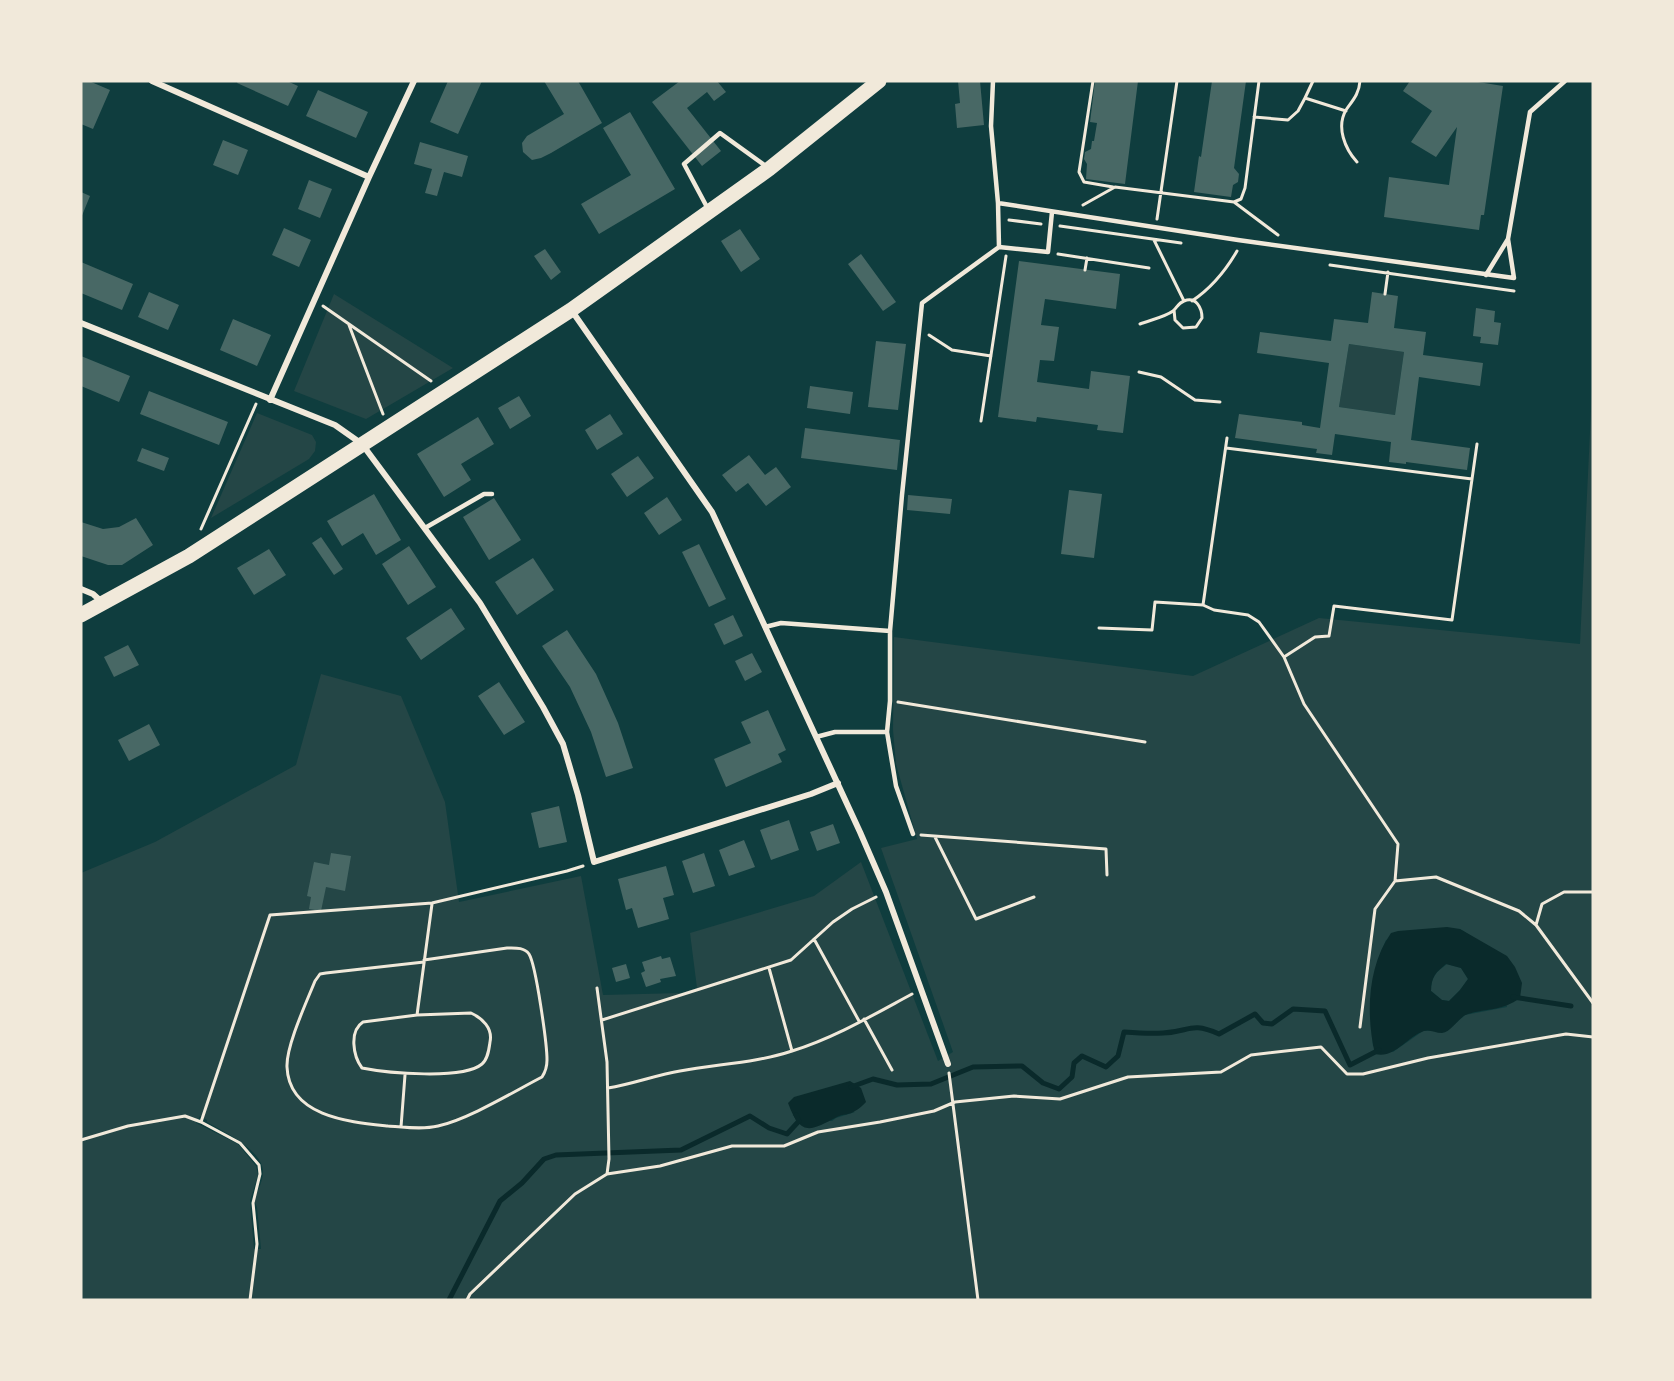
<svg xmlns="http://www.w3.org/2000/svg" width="1674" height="1381" viewBox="0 0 1674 1381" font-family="'Alegreya Sans',sans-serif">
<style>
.green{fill:#244646;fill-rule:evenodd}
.water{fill:#0a2a2b;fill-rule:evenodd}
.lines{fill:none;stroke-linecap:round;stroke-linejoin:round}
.stream{stroke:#0a2a2b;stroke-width:5}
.building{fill:#486865;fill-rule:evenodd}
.path{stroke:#f1e9da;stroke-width:3}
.service{stroke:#f1e9da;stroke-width:4.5}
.minor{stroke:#f1e9da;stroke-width:6}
.primary{stroke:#f1e9da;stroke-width:15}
</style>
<rect width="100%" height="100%" fill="#0f3d3e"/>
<path class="green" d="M334,294l119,74 -87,51 -72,-28z
M1349,344l55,8 -9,63 -56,-8z
M1593,368v932h-1512v-427l74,-31 141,-77 25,-91 80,22 44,106 14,100 122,-26 22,119 79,-2 15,-5 -7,-55 124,-37 47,-34 77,199 15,-9 -72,-204 36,-9 -21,-75 -3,-34 1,-93 299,39 126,-58 261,26zM1460,929l27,17 20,61 -42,8 -17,15 -25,1 -30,21 -20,-6c-3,-42 -5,-67 13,-106zM855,1112l-19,6 -4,3 -40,-6zM200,1116l7,4v2c17,10 56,28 56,50 0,9 -6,20 -9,28l3,7 4,42h-7l-4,-48 8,-26 -2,-9 -18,-22 -42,-21z
M257,413l55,22 4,7 -1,9 -6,8 -98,59z
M1447,964l14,4 7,11 -8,11 -11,11 -7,-1 -11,-9c0,-14 5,-19 16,-27z"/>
<path class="water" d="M1447,927l13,2 47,27 8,11 7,16 -2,15c-18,13 -32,10 -52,16 -10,3 -16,18 -26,19 -7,0 -12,-4 -18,-2 -18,6 -29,28 -49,23 -9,-38 -8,-87 16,-121l7,-2zM1446,964l15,4 7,11 -8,11 -11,11 -7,-1 -11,-9c0,-14 5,-19 15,-27z
M850,1081l11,7 5,14c-3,3 -7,7 -11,9 -5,4 -12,3 -18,6 -27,14 -36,20 -49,-14l6,-6z"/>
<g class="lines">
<path class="stream" d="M1513,997l58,9
M851,1087l22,-8 24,6 34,-1 42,-17 49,-1 21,17 16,6 13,-12 2,-14 8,-7 24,11 12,-11 6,-24c13,1 26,2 39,1 27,-1 27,-12 56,1l36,-20 8,9 9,1 21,-15 32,2 25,54 29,-15
M449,1300l51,-99 22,-18 22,-24 12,-4 125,-5 69,-34 19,12 18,6 12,-13 -3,-6"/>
</g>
<path class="building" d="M81,81h8l21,9 -17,39 -12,-5z
M238,81h49l11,5 -10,20 -51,-23z
M448,81h34l-24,53 -28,-12z
M544,81h34l24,42 -51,30 -10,5 -9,2 -9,-8 -1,-9 5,-7 37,-22z
M680,81h37l9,11 -12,9 -7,-9 -20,16 34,43 -19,15 -50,-64z
M958,81h22l4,44 -27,3 -2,-24 5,-1z
M1095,81h43l-13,103 -39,-5 1,-15 -3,-5 1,-7 6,-3 1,-8h2l3,-18 -7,-1z
M1212,81h34l-12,87 5,6 -1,8 -5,3 -2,12 -37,-5 5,-36 2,1z
M1410,81h62l31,5 -19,129h-3l-2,15 -95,-13 5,-40 60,8 8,-58 -21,30 -25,-15 21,-31 -29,-20z
M318,90l50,22 -12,26 -50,-22z
M630,112l45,77 -76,45 -18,-30 50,-29 -28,-47z
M223,140l25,10 -10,25 -25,-10z
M420,142l48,14 -6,21 -18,-5 -7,24 -12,-3 7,-24 -18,-5z
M309,180l23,9 -12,29 -22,-9z
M81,192l9,4 -9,22z
M284,228l27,12 -12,27 -27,-12z
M740,229l20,30 -19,13 -20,-31z
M545,249l16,23 -10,8 -17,-24z
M861,254l35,48 -13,9 -35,-47z
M1019,261l101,13 -4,35 -71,-10 -4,26 18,2 -5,34 -14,-1 -3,22 52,7 2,-18 39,5 -7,57 -26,-3 1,-5 -61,-8 -1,5 -38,-5z
M81,262l52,22 -11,26 -41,-17z
M149,292l30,13 -11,25 -30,-13z
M1372,292l26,4 -4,32 32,4 -3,23 60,8 -3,23 -61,-9 -8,63 59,8 -3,22 -61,-8v2l-17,-2 2,-20 -56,-8 -3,21 -16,-2 1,-4 -82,-11 4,-24 63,8v3l18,3 9,-65 -72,-10 3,-21 71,9 3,-22 34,4zM1349,344l55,8 -9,63 -56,-8z
M1476,308l19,3 -1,11 7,1 -3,22 -18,-2 1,-6 -8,-1z
M233,319l38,16 -14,31 -37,-16z
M876,341l30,3 -8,66 -30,-3z
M81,356l49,20 -11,26 -38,-16z
M810,386l43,6 -3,22 -43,-6z
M149,391l79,31 -9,23 -79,-31z
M519,396l12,20 -21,13 -12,-21z
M610,414l13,20 -26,16 -12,-20z
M478,417l16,27 -33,20 10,16 -27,17 -27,-43z
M805,428l95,12 -3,30 -96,-12z
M142,448l27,10 -5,13 -27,-10z
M749,455l16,20 11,-8 15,20 -25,19 -18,-23 -12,9 -14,-17z
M638,456l16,22 -27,19 -16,-23z
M1069,490l33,4 -8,64 -33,-4z
M374,494l27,46 -25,15 -13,-22 -21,13 -15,-25z
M908,495l44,4 -2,15 -43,-4z
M667,497l15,23 -23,15 -15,-22z
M494,498l27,42 -32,20 -26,-43z
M136,518l17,27 -31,20h-14l-27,-9v-34l22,7 16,-2z
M321,537l22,32 -9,6 -22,-32z
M699,544l27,55 -17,8 -27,-55z
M409,546l27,41 -28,18 -26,-41z
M269,549l17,26 -32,20 -17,-27z
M533,558l21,32 -37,25 -22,-33z
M451,608l14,21 -44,31 -15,-22z
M733,615l10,21 -19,9 -10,-21z
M567,630l29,44 22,49 15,45 -27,9 -15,-45 -21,-45 -28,-41z
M128,645l11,20 -25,12 -10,-20z
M752,653l10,19 -17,9 -10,-20z
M499,682l26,40 -21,13 -26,-39z
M768,710l18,40 -8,4 4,8 -56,25 -12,-28 37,-16 -10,-21z
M149,724l11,21 -31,16 -11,-21z
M559,806l8,36 -28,6 -8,-35z
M789,820l10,30 -28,10 -11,-30z
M833,824l7,19 -23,8 -7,-19z
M744,840l11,27 -26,9 -10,-26z
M331,853l20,3 -6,35 -19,-4 -5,24 -12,-2 2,-12 -4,-1 7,-34 15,3z
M704,853l11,33 -22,7 -11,-32z
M666,866l8,29 -11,3 6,21 -31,9 -6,-20 -6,2 -8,-31z
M661,956l1,3 8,-2 6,19 -16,3 1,3 -15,5 -5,-14 4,-2 -3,-9z
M626,964l4,14 -14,4 -4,-14z"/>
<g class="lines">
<path class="path" d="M1093,81l-14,91 5,10 29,5
M1313,81l-8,17 41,13
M1254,117l34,3 10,-9 7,-13
M1357,162c-12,-13 -21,-35 -11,-52 7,-10 13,-16 14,-29
M1234,202l7,-3 4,-11 14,-107
M1083,205l32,-18 119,15 44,33
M1157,219l20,-138
M1009,220l32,4
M1060,226l121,17
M1154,240l30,61
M1058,254l91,14
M1330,265l184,26
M1085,270l2,-12
M1385,294l3,-22
M1192,301c18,-12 34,-31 45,-50
M323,306l108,75
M1140,324c10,-4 25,-7 33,-13 4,-3 5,-8 11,-10 12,-5 18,7 18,17l-6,9 -13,1 -8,-8 -1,-10
M349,325l34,89
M929,335l23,15 39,6
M1139,372l22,5 34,23 25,2
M981,421l25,-165
M1227,438l-24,167 11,5 34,5 11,7 25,35 20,47 94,140 -3,37
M1226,448l246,31
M201,529l55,-125
M1099,628l53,2 3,-28 48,3
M1284,657l31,-20 14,-1 5,-30 118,14 25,-176
M898,702l247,40
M921,835l185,14 1,26
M935,837l41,82 58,-22
M1536,925l57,78
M814,939l45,82
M424,962l-98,11 -6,1 -5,7c-8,20 -29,65 -28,86 2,50 63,55 101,59 16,1 34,4 50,0 31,-7 75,-34 104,-49 4,-6 5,-10 5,-17 0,-16 -11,-95 -18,-106 -5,-7 -14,-6 -22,-6l-83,12
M769,968l23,83
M597,988l10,74 2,97 -2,15
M471,1013c11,5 22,15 19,29 -1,7 -2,17 -8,22 -19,16 -95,9 -120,4 -9,-12 -13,-37 1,-46l54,-7z
M417,1015l15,-111
M864,1019l28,51
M602,1020l189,-60 42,-38 19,-13 24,-12
M1360,1027l15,-118 20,-28 41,-4 83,34 17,14 6,-21 22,-12h29
M949,1073l29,227
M608,1088c25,-4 48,-13 72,-17 37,-7 76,-8 112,-20 42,-13 81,-36 120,-57
M201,1122l69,-207 162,-12 135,-32 16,-5
M401,1127l4,-52
M81,1140l47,-14 57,-10 16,6 39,21 19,22 1,9 -7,29 4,41 -7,56
M467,1300l3,-6 105,-100 32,-20 53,-8 72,-20h52l34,-14 62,-10 54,-11 21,-9 59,-6 46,3 68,-22 93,-5 30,-17 70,-8 26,27h16l65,-16 138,-24 27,3"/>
<path class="service" d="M993,81l-2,45 7,77 1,44 49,5 4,-40
M998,203l240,37 276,38 -6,-39 22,-127 35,-31
M708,209l-24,-45 36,-31 47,34
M1486,275l22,-36
M425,528l59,-34h8
M765,627l16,-4 109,8v70l-3,31h-52l-19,5
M890,631l12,-136 20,-192 77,-56
M887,732l9,54 17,48"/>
<path class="minor" d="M152,81l217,96
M572,311l140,201 148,320 26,60 62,172
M81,323l254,102 27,19 118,159 63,104 20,37 15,51 16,67 217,-68 27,-11
M270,400l99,-223 45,-96
M81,589l12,5 10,9"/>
<path class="primary" d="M81,615l108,-59 382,-246 198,-141 110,-88"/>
</g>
<rect width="1674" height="1381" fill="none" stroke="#f1e9da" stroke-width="165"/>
</svg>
